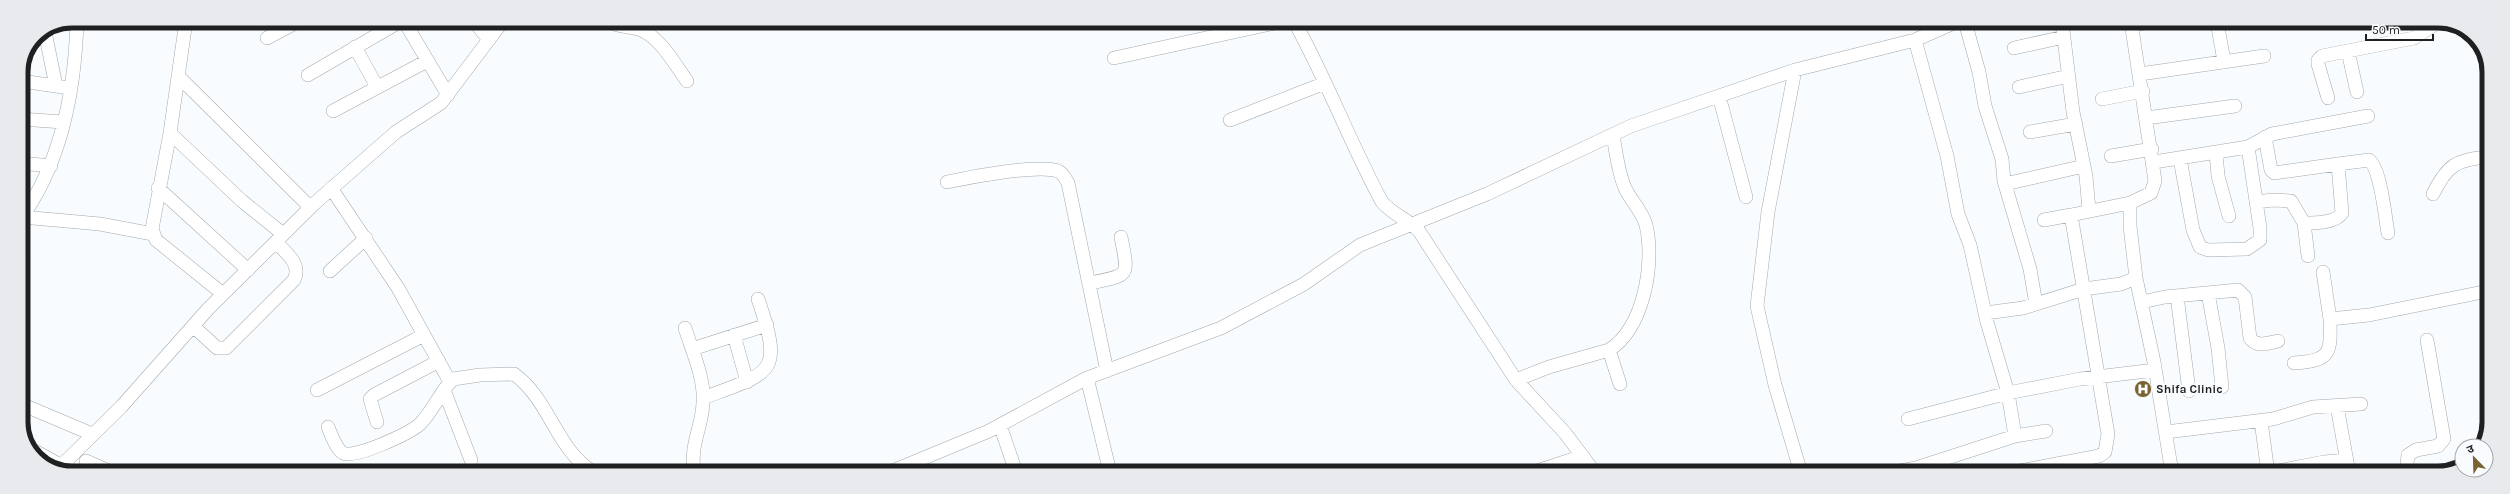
<svg xmlns="http://www.w3.org/2000/svg" width="2510" height="494" viewBox="0 0 2510 494" font-family="Karla,'Noto Sans Devanagari',sans-serif">
<style>
.lines{fill:none;stroke-linecap:round;stroke-linejoin:round}
.minor-casing{stroke:#a5a8ab;stroke-width:14}
.minor{stroke:#fff;stroke-width:13}
.labels{text-anchor:middle;stroke-width:4;stroke-linejoin:round;paint-order:stroke}
.poi-label{font-size:12px;font-weight:bold;fill:#1f2021;stroke:#f9fcff;text-anchor:start}
.rim{fill:none;stroke:#1f2021;stroke-width:5}
</style>
<rect width="100%" height="100%" fill="#f9fcff"/>
<g class="lines">
<g class="minor-casing">
<path id="minor" d="M186,21l-16,112 -18,96 4,11 67,54
M404,21l44,74
M474,21l15,19
M608,21c11,7 23,5 33,9 20,8 34,35 46,51
M1294,21c33,59 56,122 88,181 11,13 26,17 37,29l97,149 49,53 30,40
M1965,22l14,50 6,34 17,53 2,22 26,88 6,35
M2062,22l11,90 13,64 3,34
M2131,22l24,159 -4,12 -21,10v23l6,52 18,84 18,111
M2217,22l7,39
M2132,25l18,-3
M45,32l11,54
M267,38l32,-17
M355,47l22,40
M2014,48l50,-11
M2348,51l9,41
M1114,58l170,-37
M1795,70l-27,142 -11,94 18,79 26,88
M2140,74l124,-18
M308,75l93,-54
M178,76l132,131
M21,81l42,6
M2019,87l50,-11
M1719,96l27,101
M2328,98l-10,-34v-4l4,-4 92,-18 24,-16
M2102,99l41,-8
M333,111l94,-50
M2146,118l89,-12
M21,119l42,3
M1230,120l95,-37
M2030,132l46,-8
M170,133l72,68 41,33
M2265,137l6,33 3,3 64,-9
M2216,153l2,23 11,40
M2111,156l41,-7
M2180,159l13,71 7,17 8,3 39,-1 13,-9v-12l-12,-81
M2154,162l94,-15 24,-13 96,-18
M21,163l30,3
M947,182c23,-5 91,-18 111,-11 5,2 7,7 10,12l39,188
M2005,184l79,-18
M158,188l90,82
M331,188l67,100 52,94
M2433,194c14,-29 24,-35 56,-37
M2256,202l17,-2 18,1 13,22c11,0 32,0 38,-10l-4,-49 31,-4c12,9 16,57 19,73
M22,217l78,7 53,10
M21,218c41,-56 54,-129 56,-197
M2044,220l27,-5
M2304,223l4,33
M330,271l36,-33
M2323,272l7,47
M1090,283c40,-8 39,-6 31,-46
M2208,293l10,55 4,39
M2177,296l12,95
M2142,302l23,-5 73,-7 7,7 5,41c7,10 18,5 28,3
M1985,313l38,-5 61,-19 37,-5 15,-6
M193,326l24,22h9l68,-68c8,-16 -8,-27 -18,-38
M685,328c7,23 20,50 18,75 -1,25 -13,40 -9,69
M734,335l13,47
M692,349l75,-24
M1609,350l11,34
M2294,363c37,-2 37,-10 36,-44l39,-4 119,-24
M1087,378l23,94
M1516,380l33,-13 60,-17c35,-22 46,-87 37,-125 -4,-14 -15,-24 -21,-37 -7,-16 -9,-36 -12,-53
M317,390l107,-55
M444,390l27,70
M703,398c69,-26 81,-23 55,-99
M21,404l71,30
M2337,406l12,67
M1908,419l100,-26 72,-14 75,-9
M2261,421l7,52 56,-11 23,-2
M377,422l-7,-23 4,-4 65,-34
M1000,425l16,47
M328,427c3,7 8,22 15,26 12,6 67,-20 77,-29 13,-13 20,-32 33,-45l27,-4 34,-1c36,26 42,75 79,98
M2166,432l107,-13 40,-12 48,-3
M2015,436l31,-5
M31,449l29,16
M86,461l25,11
M58,469l63,-62 87,-98 107,-106 81,-71 45,-29 62,-82
M890,472l99,-41 98,-53 134,-50 83,-44 56,-39 127,-51 144,-68 164,-56 120,-30 41,-18
M1531,473l52,-17
M1889,473l27,-5 99,-32 -7,-43 -21,-71 -17,-77 -12,-31 -11,-58 -32,-116
M2009,473l90,-17 6,-4 3,-18 -37,-219 59,-12
M2409,473l-2,-9 1,-9 8,-5 22,-4 6,-7 -17,-99"/>
</g>
<use href="#minor" class="minor"/>
</g>
<defs>
<g id="hospital-disc" transform="scale(0.9)"><circle r="9.5" fill="#7a6333" stroke="#f9fcff"/><path d="M-5-5h3v3.5h4V-5h3V5h-3V1.5h-4V5h-3Z" fill="#fff"/></g>
</defs>
<g fill-rule="evenodd">
<use href="#hospital-disc" x="2143" y="389"/>
</g>
<g class="labels">
<g class="poi-label">
<text x="2156" y="393">Shifa Clinic</text>
</g>
</g>
<path d="M0 0H2510V494H0ZM72 28H2438A44 44 0 0 1 2482 72V422A44 44 0 0 1 2438 466H72A44 44 0 0 1 28 422V72A44 44 0 0 1 72 28Z" fill="#e8eaed" fill-rule="evenodd"/>
<path class="rim" d="M72 28H2438A44 44 0 0 1 2482 72V422A44 44 0 0 1 2438 466H72A44 44 0 0 1 28 422V72A44 44 0 0 1 72 28Z"/>
<g transform="translate(2474 458) rotate(337)"><circle r="19" fill="#f9fcff" stroke="#a2a4a6"/>
<path d="M0-3L7 15L0 10L-7 15Z" fill="#7a6333"/>
<text y="-6" font-size="11" font-weight="bold" text-anchor="middle" fill="#1f2021">उ</text>
</g>
<path d="M2366 34v6h67v-6" fill="none" stroke="#1f2021" stroke-width="2"/>
<text x="2372" y="34" font-size="12" fill="#1f2021" stroke="#f9fcff" stroke-width="3" paint-order="stroke">50 m</text>
</svg>
